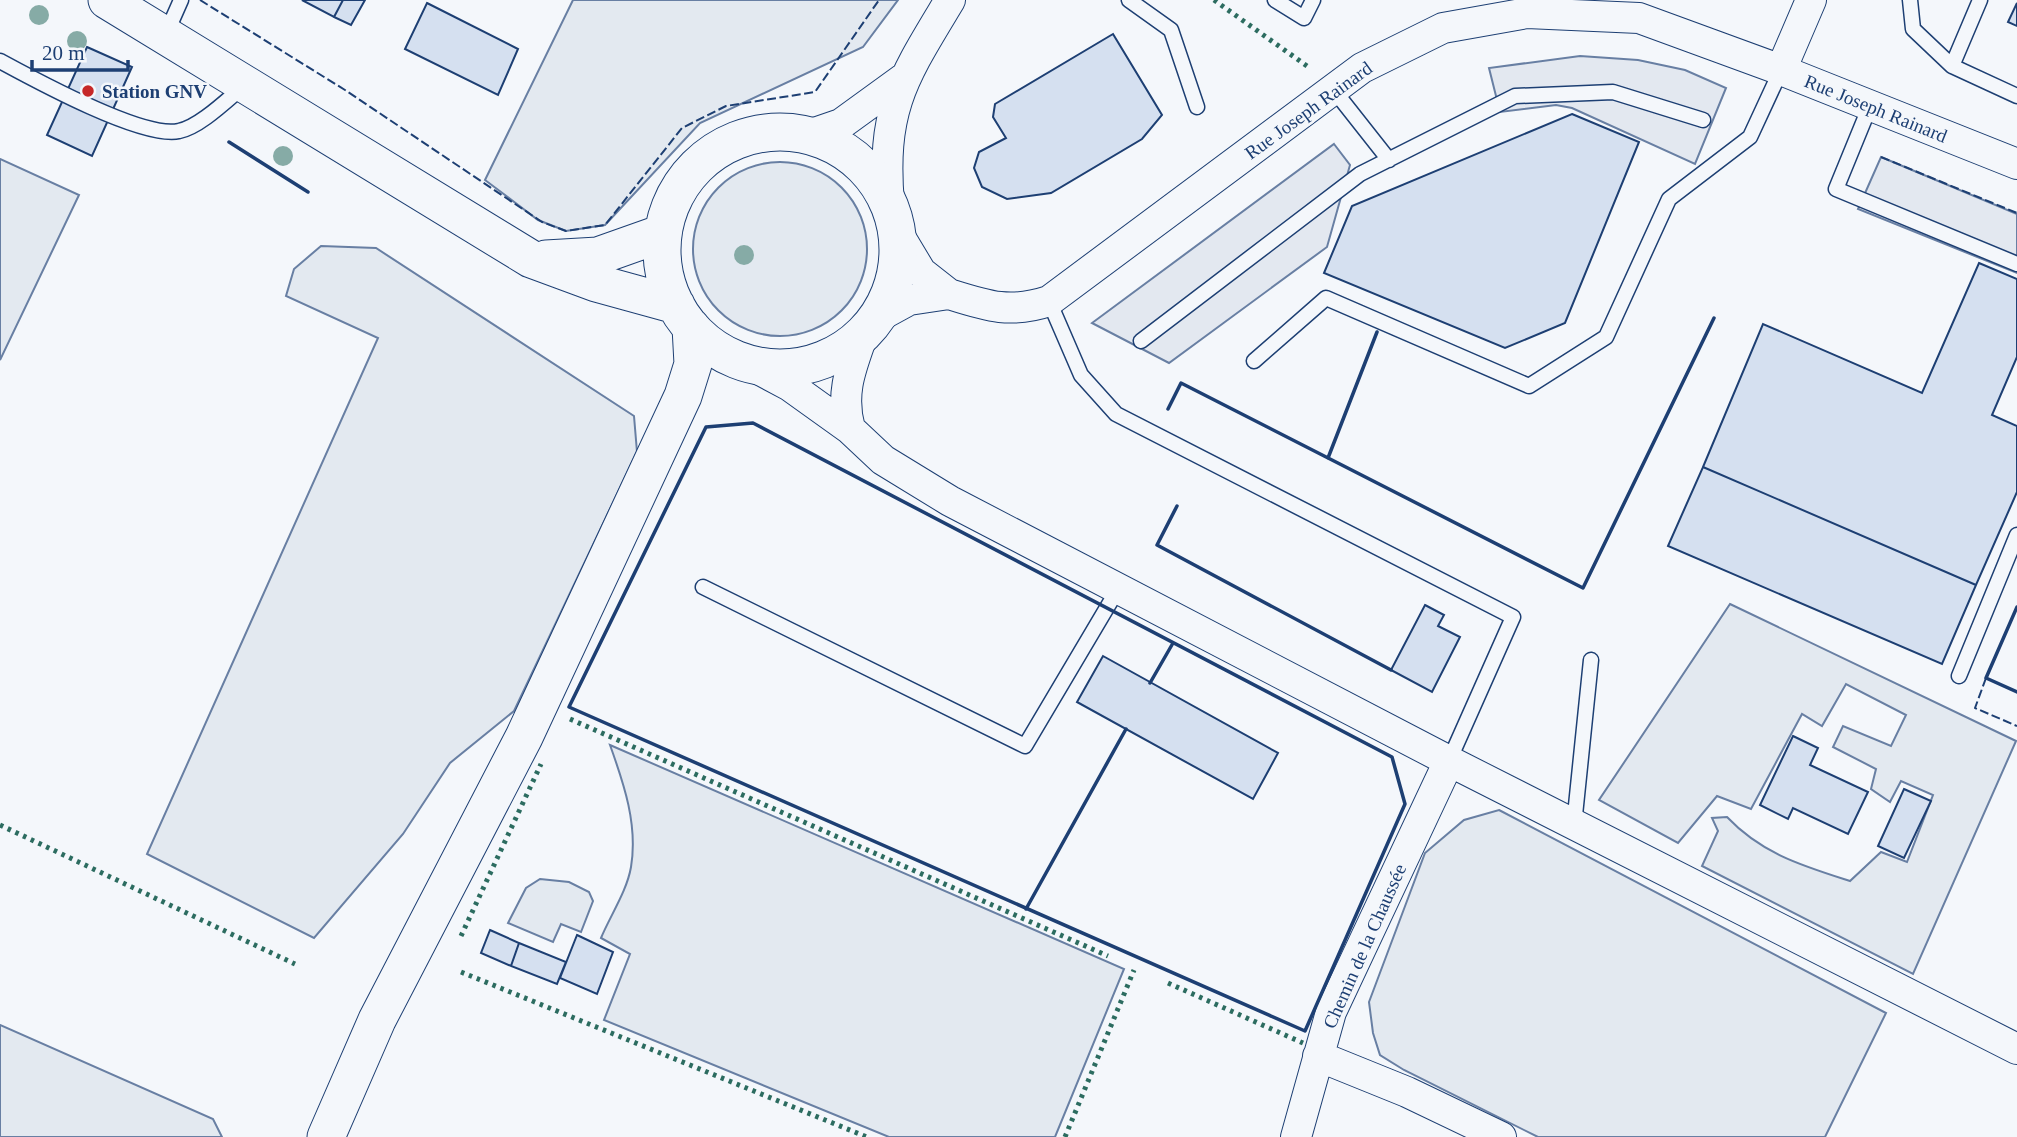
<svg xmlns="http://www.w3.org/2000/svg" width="2017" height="1137" viewBox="0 0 2017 1137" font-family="'Times New Roman',serif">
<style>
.green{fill:#e3e9f0;stroke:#687fa3;stroke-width:2}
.parking{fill:#e3e8f0;stroke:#687fa3;stroke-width:2}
.building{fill:#d5e0f0;stroke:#1d3f73;stroke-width:2}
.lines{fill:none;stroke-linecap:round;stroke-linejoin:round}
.service-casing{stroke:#1d3f73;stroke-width:17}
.minor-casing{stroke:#1d3f73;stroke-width:32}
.tertiary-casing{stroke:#1d3f73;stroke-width:39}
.service{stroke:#f4f7fb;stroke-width:14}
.minor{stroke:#f4f7fb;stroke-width:30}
.tertiary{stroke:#f4f7fb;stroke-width:37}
.hedge{stroke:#2c6c60;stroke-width:5;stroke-dasharray:3.5 5;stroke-linecap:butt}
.fence{stroke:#1d3f73;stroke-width:2;stroke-dasharray:9 3.5;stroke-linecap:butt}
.wall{stroke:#1d3f73;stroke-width:3.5}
.tree{fill:#86aba6}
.poi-dot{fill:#c62828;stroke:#f4f7fb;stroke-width:2.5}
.labels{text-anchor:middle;stroke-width:5;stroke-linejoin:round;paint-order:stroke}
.poi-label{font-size:19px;font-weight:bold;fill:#1d3f73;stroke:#f4f7fb;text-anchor:start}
.street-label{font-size:19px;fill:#1d3f73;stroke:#f4f7fb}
</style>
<rect width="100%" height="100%" fill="#f4f7fb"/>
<path class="green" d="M573,0h325l-35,47 -163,76 -95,102 -39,6 -28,-11 -53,-40z
M0,159l79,36 -79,165z
M693 249a87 87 0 1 1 174 0a87 87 0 1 1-174 0Z
M321,246l55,2 258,168 3,36 -123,259 -64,52 -47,71 -89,104 -167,-84 231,-516 -92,-42 8,-27z
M1730,604l286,137 -103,233 -211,-108 16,-35 -6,-13 15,-1c35,37 76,49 123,64l31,-29 26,10 26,-67 -32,-14 -11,21 -19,-13 5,-20 -43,-22 10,-21 48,20 15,-31 -60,-31 -24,42 -20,-12 -51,95 -34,-13 -39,47 -79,-43z
M610,745l514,224 -69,168h-166l-285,-117 26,-66 -29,-16c9,-22 26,-47 30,-71 7,-42 -7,-83 -21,-122z
M1499,810l387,203 -61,124h-287l-134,-67 -24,-15 -7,-22 -4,-31 56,-149 39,-33z
M540,879l29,3 20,10 4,9 -12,31 -20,-8 -8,18 -45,-19 18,-35z
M0,1025l213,94 9,18h-222z"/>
<path class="parking" d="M1580,56l58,4 47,10 41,18 -31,76 -123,-56 -16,-3 -56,7 -11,-44z
M1334,144l16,21 -23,82 -158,116 -77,-40z
M1881,157l136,57v59l-159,-64z"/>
<path class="building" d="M302,0h41l-9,17z
M343,0h22l-14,25 -17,-8z
M427,3l91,46 -20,46 -93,-46z
M2017,3v23l-9,-4z
M1113,34l49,81 -20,24 -91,54 -44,6 -25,-12 -8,-19 5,-16 27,-14 -13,-21 2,-13z
M87,47l45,20 -40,89 -45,-21z
M1572,114l67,28 -74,181 -60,25 -181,-75 28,-67z
M1979,263l38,16v78l-25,58 25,11v66l-41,93 -273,-118 60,-143 159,69z
M1703,467l273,118 -34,79 -274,-118z
M1425,605l19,10 -6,11 22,11 -28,55 -41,-22z
M1103,656l175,97 -25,46 -176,-97z
M1793,736l25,12 -8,17 58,27 -20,42 -55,-26 -5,11 -28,-14z
M1904,789l27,12 -27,57 -26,-12z
M490,930l29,13 -8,23 -30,-13z
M577,935l36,17 -16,42 -37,-16z
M519,943l47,19 -9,22 -46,-18z"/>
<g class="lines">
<g class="service-casing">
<path id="service" d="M1129,0l42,30 26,77
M1275,0l29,18 9,-18
M1910,0l3,29 39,37 65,30
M166,34l15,-34
M0,61c35,19 143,78 179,70 21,-4 50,-33 66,-46
M1952,66l28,-66
M1333,89l56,71
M1870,106l-34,83 181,75
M1049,301l32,74 35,39 397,203 -64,144
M1141,341l219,-167 155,-78 98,-4 90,28
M1254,361l72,-63 203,88 77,-49 63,-138 81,-62 31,-67
M703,587l322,159 93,-157
M1959,676l58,-141
M1574,825l17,-165"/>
</g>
<g class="minor-casing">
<path id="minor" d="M1781,70l30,-70
M809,135l32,-11 62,-45
M889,204c-8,-96 14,-126 61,-204
M949,294c38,12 61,20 100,7l313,-233 81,-40 84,-15 112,5 142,52 236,94
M876,318l33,-18 40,-6 -28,-22 -24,-40
M747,363l43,23 60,43c-10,-36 1,-61 13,-95
M850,429l33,31 67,41 499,260 568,288
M1318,1056l89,36 94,45
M1296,1137l35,-125 118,-251"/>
</g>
<g class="tertiary-casing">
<path id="tertiary" d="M107,0l424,259 65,24 80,22
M662 250a118 118 0 1 1 236 0a118 118 0 1 1-236 0Z
M546,259l52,-3 65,-23
M326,1137l51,-117 147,-283 159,-341 10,-32 -2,-37"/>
</g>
<use href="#service" class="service"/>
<use href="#minor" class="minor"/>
<use href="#tertiary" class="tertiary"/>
<path class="hedge" d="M1214,0l93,66
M570,719l538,237
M0,825l295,139
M461,936l80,-172
M461,972l406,165
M1168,983l135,60
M1065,1137l69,-167"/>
<path class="fence" d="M200,0l145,90 197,132 24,9 39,-6 77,-97 44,-22 89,-14 64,-92
M1881,157l136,56
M1986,678l-11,30 42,18"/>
<path class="wall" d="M229,142l79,50
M1168,409l13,-26 402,205 131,-270
M753,423l639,334 13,47 -100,227 -736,-324 137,-280z
M1328,458l49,-126
M1177,506l-20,39 234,125
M2017,607l-31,71 31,14
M1150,683l23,-40
M1026,909l100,-180"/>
</g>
<g class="tree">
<circle cx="39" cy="15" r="10"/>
<circle cx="77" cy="41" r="10"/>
<circle cx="283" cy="156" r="10"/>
<circle cx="744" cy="255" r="10"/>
</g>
<circle class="poi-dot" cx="88" cy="91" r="7"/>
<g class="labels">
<g class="poi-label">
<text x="102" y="98">Station GNV</text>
</g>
<g class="street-label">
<text transform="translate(1876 108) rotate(22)" y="7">Rue Joseph Rainard</text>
<text transform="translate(1308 110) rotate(-36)" y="7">Rue Joseph Rainard</text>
<text transform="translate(1364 946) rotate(-66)" y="7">Chemin de la Chaussée</text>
</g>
</g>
<path d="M32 60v10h96v-10" fill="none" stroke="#1d3f73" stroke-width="3.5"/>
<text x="42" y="60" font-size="21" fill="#1d3f73" stroke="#f4f7fb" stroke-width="5" paint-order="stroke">20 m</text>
</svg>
